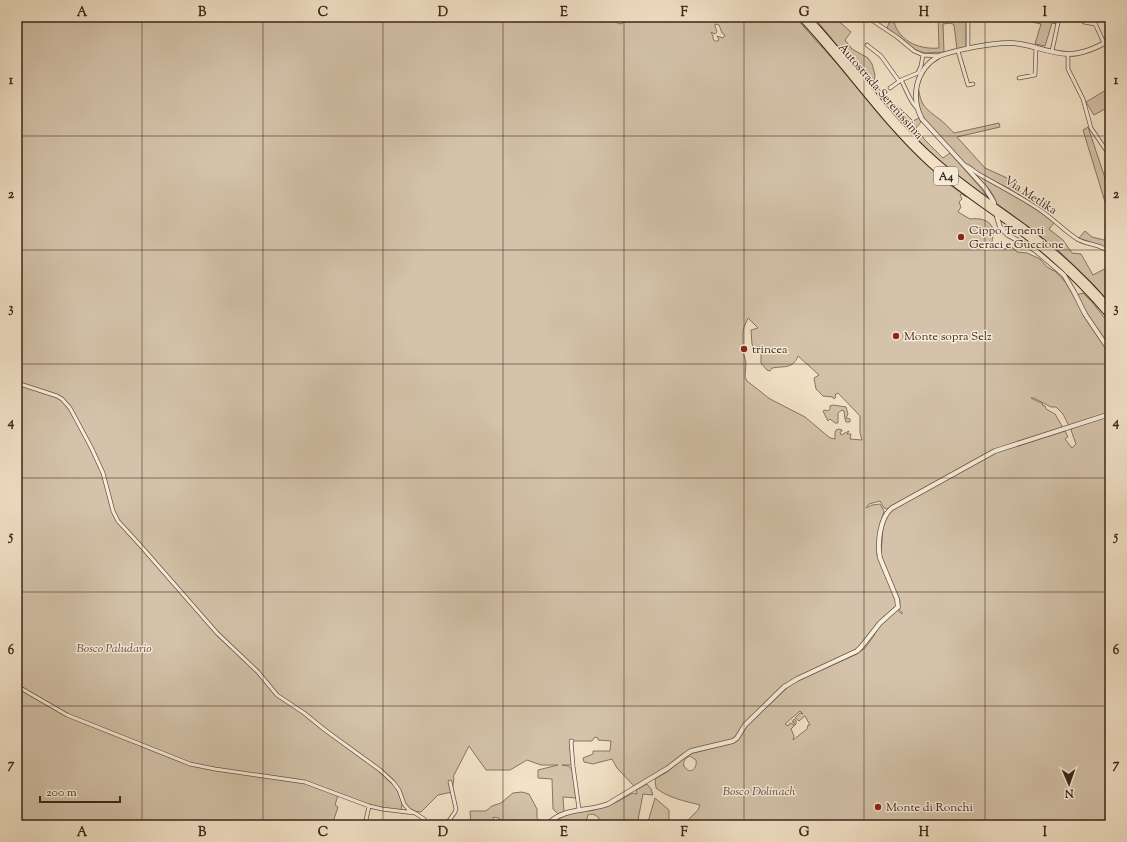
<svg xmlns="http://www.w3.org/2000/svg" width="1127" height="842" viewBox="0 0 1127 842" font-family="'Sorts Mill Goudy',serif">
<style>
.green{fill:#d4c3aa;stroke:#887462;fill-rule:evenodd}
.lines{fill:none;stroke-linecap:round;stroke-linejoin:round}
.minor-casing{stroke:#6a5546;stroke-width:4.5}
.tertiary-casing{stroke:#6a5546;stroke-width:5.5}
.motorway-casing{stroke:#3c261a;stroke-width:8}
.minor{stroke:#f7eddb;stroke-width:3}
.tertiary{stroke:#f7eddb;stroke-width:4}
.motorway{stroke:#f3e3c8;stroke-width:6}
.grid{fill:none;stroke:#3c261a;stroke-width:1;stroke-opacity:0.55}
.poi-dot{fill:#8f2418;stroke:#f7eddb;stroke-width:1.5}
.labels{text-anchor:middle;stroke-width:3;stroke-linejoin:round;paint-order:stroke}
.shield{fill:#f7eddb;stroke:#746254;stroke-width:1}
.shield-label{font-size:11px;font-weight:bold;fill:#3c261a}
.street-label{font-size:12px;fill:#3c261a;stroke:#f7eddb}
.poi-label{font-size:12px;fill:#3c261a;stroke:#f7eddb;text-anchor:start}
.park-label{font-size:12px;font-style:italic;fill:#624d3e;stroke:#f7eddb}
.neatline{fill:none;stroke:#3c261a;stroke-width:1.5}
.grid-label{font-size:13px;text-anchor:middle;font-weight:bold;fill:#3c261a}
</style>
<rect width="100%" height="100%" fill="#f3e3c8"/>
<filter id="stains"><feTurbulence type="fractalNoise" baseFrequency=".005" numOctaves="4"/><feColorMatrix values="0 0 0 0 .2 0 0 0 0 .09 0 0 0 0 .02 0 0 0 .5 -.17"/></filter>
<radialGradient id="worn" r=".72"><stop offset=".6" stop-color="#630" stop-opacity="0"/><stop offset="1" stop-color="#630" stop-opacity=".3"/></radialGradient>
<path class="green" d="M17,17h582l5,1 9,-1 -3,1 1,2 9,4c7,-4 16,-3 23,-7h152l43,48 53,63 59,57 17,12 -6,-3 -1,1 2,4 -3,3 2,5 -3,5 12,7c8,-1 20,0 23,10 1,4 -1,9 -1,14l5,5 8,1 3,-3 4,1 5,5 10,1 13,6 7,8 9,5 12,13 40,66 2,6v55l-41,14 -6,-12 -7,-7h-5l-17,-9h-3l12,6 -1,1 3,1 1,3 9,5 7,12 -3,3 -82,30 -89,50 -4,-1 -4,-7 -11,3 -3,4 6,-3 8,-1 4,7 -3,10 -4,34 19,45v6l-17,15 -24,31 -65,30 -40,38 -13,18 -46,13 -23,17 -34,18 -17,-18 -5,-9 -19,5 -9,-2 -1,-4 10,-4v-3h17l1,-10 -13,-1v-2l-3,-1 -3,4h-20l2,24h-12l6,1 4,3 4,29 -13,-1 1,15 -6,2 -5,-5 -1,-30 -14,-1v-8l20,-5h-17l-14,-5 -17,10h-24l-17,-24 -16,31 1,1 -2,14 -14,3 -17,17 -10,-1 -10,-12 1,5 -1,6 -18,-1 -45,-14 -3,10 3,2 -6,18h-315zM715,24l4,1 3,8 3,2 -2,3 -6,-2 2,4 -1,1h-3l-2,-2v-3l-2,-4 4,2 2,-2 -2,-6zM748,318l10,10 -7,2 1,14 2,6 3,-3h4v16l6,7 3,1 2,-3c12,-2 21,1 26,-12l21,19 -5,3 2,11 7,7 10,1 1,2 2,-2 -1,-2 3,-2 22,23v17l2,7 -12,-1 1,-5h-4l2,-3 -8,4 -1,-3 2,-1v-1l-3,-1 -3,1 -1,3v6l-5,-1 -25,-21 -35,-18 -23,-18 -2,-4 1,-15 -3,-10v-20l1,-5z
M814,17h20l17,15 -6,8 7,9 16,9 4,6 3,11 -1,7 14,19 14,9 11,11 6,-3 2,4 -5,6 9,12 18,18 7,-5 30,34 11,15 -39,-28 -40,-39 -27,-30z
M890,17h3c3,23 25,33 46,31l-1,-31h28v31l-9,1 -3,-24 -3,-2 -8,1 1,28 -20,1 -8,-3 -29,-22 2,-5z
M1030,17h28l-2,7 -4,-1 -7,23 -10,-2 6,-20 -9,-2z
M918,84c2,19 5,23 20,34 6,4 11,10 16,15l45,-10 1,4 -43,10 28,31 22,10 26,26 -23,-15 -31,-15 -16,-12 -36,-39 -6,-10 -3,-13z
M1106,90l4,1v15l-16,9 -8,-13z
M1088,127l17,51 1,9 4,14 -5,1 -22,-72z
M970,169c10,9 21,12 33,19 18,10 35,22 51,35l-5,6 14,11 9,13 9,1 12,21 17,-9v38l-15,-18 -37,-36 -61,-45c-3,-15 -17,-25 -28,-35z
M1085,231l7,6 12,3 6,-3v8c-9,5 -23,-3 -31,-7z
M1083,293l9,9 18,23v26l-25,-37 -9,-19z
M833,405l13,2 2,7 -2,4 4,1v3h-4l-1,-3 -1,-8 -2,-1 -4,3v10h-3l-5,-4 -2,2 -5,-10 2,-1 3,1 2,-2v-3z
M1110,416v409h-427l15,-15 2,-5c-15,-4 -32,-7 -44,-17l-1,-9 12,-7 18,-15 8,-4 36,-9 6,-2 10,-14 43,-41 7,-5 62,-28 8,-6 8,-11 10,-17 14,-10 5,4v-2l-3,-2 1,-9 -19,-45 2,-30 2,-8 7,-9 103,-56 70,-22 3,6 -3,2 7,9 4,-4 -5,-14 1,-2zM800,711l3,3 -3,-1 -5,5 4,3 6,-5 5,9h-2l-1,4 -14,11 1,-4 -3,-7 5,-5v-3l-2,-2 -2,3h2v3l-4,-2 -2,3 -3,-2zM690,756l6,4c1,5 -1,10 -6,11 -8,-3 -9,-11 0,-15z
M647,784l4,5 2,6 -10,-1 -6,31h-39l1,-7c-4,-3 -6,-5 -11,-3l-3,10h-35c16,-14 33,-13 52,-18 12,-2 21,-9 31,-14l4,1 -1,-4z
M522,792l7,2 8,15v9l7,7h-44l-1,-7 -6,-1 1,8h-23l-1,-14h16l6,-5 9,-3 12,-10z
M655,798l14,12v15h-22z"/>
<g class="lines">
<g class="minor-casing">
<path id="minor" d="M867,17l30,20 17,14 9,4 16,1
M1092,17l12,26
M968,18v31
M1084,22l11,2
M867,45l14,11 18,25
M958,51l10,34 5,-1
M1052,51l6,-28
M1068,54v15l15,30 8,29 19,28
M1019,78l16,-3 1,-28
M901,80c5,8 9,23 17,29
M890,88l11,-8 17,-7 3,-7 2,-11
M964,165c7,2 11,8 18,11 21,12 41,22 61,36 11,8 22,19 34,27 10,6 25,5 33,14
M17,383l40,13 5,3 8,9 21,39 12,26 10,38 5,10 22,24 77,88 41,39 19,23 27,18 21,17 55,40 13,12 6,8 5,14 5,6 6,3
M17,686l50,29 123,49 25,5 90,13 64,24 13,3 33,4 9,6 4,6
M572,741h-1l2,25 6,43
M365,825l4,-19
M446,825l9,-13 1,-3 -6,-27"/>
</g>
<g class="tertiary-casing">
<path id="tertiary" d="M994,203l-2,-4 -7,-11 -63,-69c-12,-23 -6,-50 17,-63 17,-6 55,-14 73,-13 19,1 38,11 57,11 14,0 29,-7 41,-14
M997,217l3,10 8,8 27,15 29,25 10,17 11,22 25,37
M547,825c16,-18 40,-13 61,-21l60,-36 17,-13 6,-4 42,-10 4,-3 8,-13 39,-38 13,-8 60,-28 5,-5 18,-23 18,-16 -1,-8 -17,-41c-3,-15 0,-41 12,-50l103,-57 115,-37"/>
</g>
<g class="motorway-casing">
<path id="motorway" d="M801,17c45,47 81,102 129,146 29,26 62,46 92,69 33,25 62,53 88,84
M807,17c44,46 79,101 127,143 28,25 60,46 90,68 31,24 61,51 86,81"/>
</g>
<use href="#minor" class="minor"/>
<use href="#tertiary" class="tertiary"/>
<use href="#motorway" class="motorway"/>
</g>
<path class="grid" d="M142,17v808M263,17v808M383,17v808M503,17v808M624,17v808M744,17v808M864,17v808M985,17v808M17,136h1093M17,250h1093M17,364h1093M17,478h1093M17,592h1093M17,706h1093"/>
<g class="poi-dot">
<circle cx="961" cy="237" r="4"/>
<circle cx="896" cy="336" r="4"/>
<circle cx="744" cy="349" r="4"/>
<circle cx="878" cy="807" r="4"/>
</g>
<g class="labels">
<rect class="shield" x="934" y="167" width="24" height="18" rx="3"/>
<g class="shield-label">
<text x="946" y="180">A4</text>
</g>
<g class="street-label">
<text transform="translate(881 91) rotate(49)" y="4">Autostrada Serenissima</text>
<text transform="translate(1031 195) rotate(33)" y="4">Via Metlika</text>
</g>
<g class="poi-label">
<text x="969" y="234">Cippo Tenenti<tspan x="969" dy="14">Geraci e Guccione</tspan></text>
<text x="904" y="340">Monte sopra Selz</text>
<text x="752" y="353">trincea</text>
<text x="886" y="811">Monte di Ronchi</text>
</g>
<g class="park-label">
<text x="114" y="652">Bosco Paludario</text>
<text x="759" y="795">Bosco Dolinach</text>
</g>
</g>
<rect width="1127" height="842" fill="none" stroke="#f3e3c8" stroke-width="44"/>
<g transform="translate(1069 784) rotate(178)" stroke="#f7eddb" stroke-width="3" paint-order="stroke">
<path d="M0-3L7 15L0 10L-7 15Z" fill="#3c261a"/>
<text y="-6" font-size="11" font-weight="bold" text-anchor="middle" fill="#3c261a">N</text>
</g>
<path d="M40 796v6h80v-6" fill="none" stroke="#3c261a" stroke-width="2"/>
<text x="46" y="796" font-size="12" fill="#3c261a" stroke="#f7eddb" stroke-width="3" paint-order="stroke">200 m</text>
<rect x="22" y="22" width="1083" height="798" class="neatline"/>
<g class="grid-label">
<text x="82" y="16">A</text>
<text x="202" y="16">B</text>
<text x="323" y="16">C</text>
<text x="443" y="16">D</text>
<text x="564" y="16">E</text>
<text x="684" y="16">F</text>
<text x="804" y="16">G</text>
<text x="924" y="16">H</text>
<text x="1045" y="16">I</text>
<text x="11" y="84">1</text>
<text x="1116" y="84">1</text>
<text x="11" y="198">2</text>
<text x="1116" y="198">2</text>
<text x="11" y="312">3</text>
<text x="1116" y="312">3</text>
<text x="11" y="426">4</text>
<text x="1116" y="426">4</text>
<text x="11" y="540">5</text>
<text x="1116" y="540">5</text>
<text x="11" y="654">6</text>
<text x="1116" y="654">6</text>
<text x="11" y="768">7</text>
<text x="1116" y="768">7</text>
<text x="82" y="836">A</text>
<text x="202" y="836">B</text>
<text x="323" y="836">C</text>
<text x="443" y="836">D</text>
<text x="564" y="836">E</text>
<text x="684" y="836">F</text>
<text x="804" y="836">G</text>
<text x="924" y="836">H</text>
<text x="1045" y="836">I</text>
</g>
<rect width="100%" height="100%" filter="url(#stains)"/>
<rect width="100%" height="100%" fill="url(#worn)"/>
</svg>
